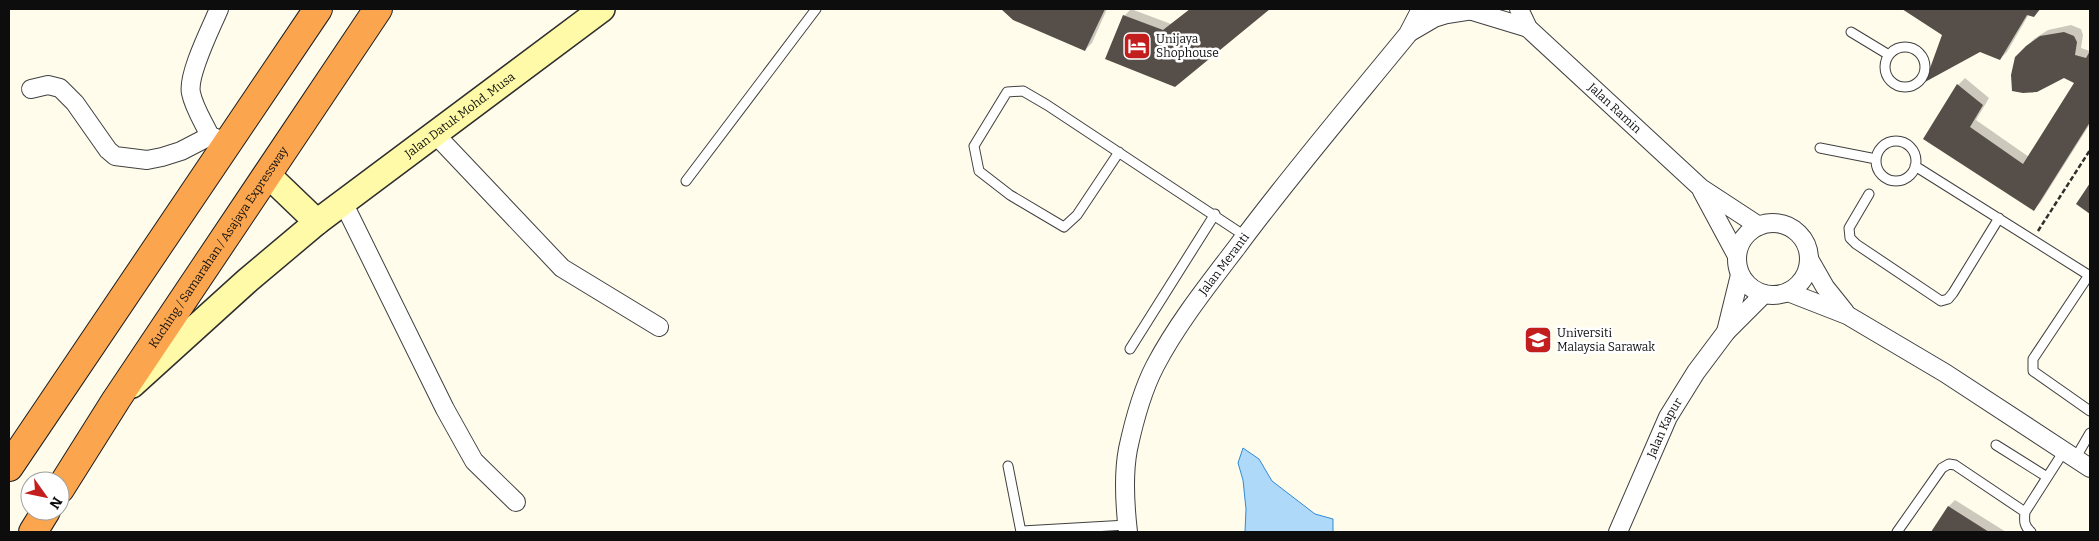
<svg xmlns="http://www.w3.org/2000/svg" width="2099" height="541" viewBox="0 0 2099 541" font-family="Bitter,serif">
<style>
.water{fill:#aed9f9;stroke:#318bd4}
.shadow{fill:#0003}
.building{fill:#564e48}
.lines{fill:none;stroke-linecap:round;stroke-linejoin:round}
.lane-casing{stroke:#404040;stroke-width:11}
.street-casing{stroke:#404040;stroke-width:20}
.secondary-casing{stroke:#2f2f2f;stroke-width:28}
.highway-casing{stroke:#1e1e1e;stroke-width:30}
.path{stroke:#2f2f2f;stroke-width:2.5;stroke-dasharray:5 2.5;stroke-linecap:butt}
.lane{stroke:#fff;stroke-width:9}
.street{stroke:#fff;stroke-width:18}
.secondary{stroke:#fffaa7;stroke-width:25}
.highway{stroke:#fba64e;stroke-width:28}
.labels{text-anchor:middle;stroke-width:5;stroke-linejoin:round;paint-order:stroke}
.poi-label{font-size:12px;fill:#0d0d0d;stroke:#fff;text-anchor:start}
.street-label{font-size:12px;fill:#0d0d0d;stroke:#fff}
</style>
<rect width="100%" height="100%" fill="#fffcec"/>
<path class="water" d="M1243,448l16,11 13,22 43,33 18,5v13h-88l1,-23 -3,-29 -5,-17z"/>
<path class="shadow" d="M1003,9h104l-15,34 -7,7 -71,-31z
M1131,9l40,15 19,-15h78l-93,77 -51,-70z
M1905,9h136l-7,6 -5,-1 -22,38 -7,7 -57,-24z
M2071,25l10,4 2,6 -2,13 9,3v73l-50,79 -6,6 -109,-70 33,-54 7,-7 24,20 -13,22 53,37 47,-74 -59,-26 17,-18 14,-9z
M1955,500l51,32h-74l17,-26z"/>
<path class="building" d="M1001,9h104l-20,42 -72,-31z
M1190,9h80l-95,78 -70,-28 18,-44 40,15z
M1902,9h138l-6,8 -7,-2 -27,45 -20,-8 -55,30 17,-47z
M2064,32l10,4 3,6 -2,13 11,3 4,-7v71l-56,89 -111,-72 34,-55 26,21 -13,22 53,37 51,-81 -10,-5 -27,14 -14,1 -11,-2 -1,-16 4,-18 11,-11 14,-10z
M2090,183v31l-14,-10z
M1948,506l41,26h-58z"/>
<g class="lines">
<g class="lane-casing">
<path id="lane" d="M1851,32l38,23
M1885 67a20 20 0 1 1 40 0a20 20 0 1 1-40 0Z
M1876 161a20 20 0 1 1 40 0a20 20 0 1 1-40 0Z
M1820,148l56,11
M1119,152l-42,63 -13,12 -54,-32 -31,-24 -5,-25 33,-54 16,-1 24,14 198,131
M1915,166l175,110
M686,181l130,-172
M1869,194l-20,34 1,10 6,6 85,57 7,-2 5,-6 46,-75
M2089,275l-56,84v12l57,40
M1130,349l85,-135
M1996,445l51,32
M2075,459l15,-26
M1008,466l13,66
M1022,531l105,-6
M1897,532l45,-64 7,-4 6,1 70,47
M2031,532c-7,-6 -7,-11 -6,-20l39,-61"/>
</g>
<g class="street-casing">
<g id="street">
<path id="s1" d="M1519,9l9,19 173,160 58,38"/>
<path d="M1472,11l56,17"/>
<path d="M1410,32l24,-14 13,-4 32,-5"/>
<path d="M31,89l17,-4 12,3 15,15 33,47 7,6 32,4 15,-3 19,-6 29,-15 18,6"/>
<path d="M434,133l128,135 97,59"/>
<path d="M210,136c-6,-13 -16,-28 -19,-43 -4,-18 20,-65 28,-84"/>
<path d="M1702,191l35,65"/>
<path d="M343,202l102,207 29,52 42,41"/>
<circle cx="1773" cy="259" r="36"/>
<path d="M1809,259l16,28 20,25"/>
<path d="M1788,292l59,23 98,58 145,95"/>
<path d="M1726,332l14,-57"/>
<path id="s2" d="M1128,532c-3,-26 -5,-57 0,-83 6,-28 14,-58 27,-83 22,-42 53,-81 82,-119 54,-73 113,-142 171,-213l13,-25"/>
<path id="s3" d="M1618,532l50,-115 28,-45 30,-40 38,-38"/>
</g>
</g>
<g class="secondary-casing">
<g id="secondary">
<path d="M268,175l49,47"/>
<path id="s4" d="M132,385l116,-105 69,-58 285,-213"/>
</g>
</g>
<g class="highway-casing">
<g id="highway">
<path d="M9,467l309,-458"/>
<path id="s5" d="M60,489l56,-89 262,-391"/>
<path d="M33,532l13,-21"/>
</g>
</g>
<path class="path" d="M2038,231l52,-81"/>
<use href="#lane" class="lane"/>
<use href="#street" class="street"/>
<use href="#secondary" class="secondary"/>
<use href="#highway" class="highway"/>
</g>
<defs>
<g id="hotel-square" transform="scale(1.4375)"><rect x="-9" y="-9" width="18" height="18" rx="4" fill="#c31e1e" stroke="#fff"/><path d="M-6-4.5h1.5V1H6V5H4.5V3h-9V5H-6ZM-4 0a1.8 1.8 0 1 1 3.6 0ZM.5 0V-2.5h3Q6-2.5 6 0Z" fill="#fff"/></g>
<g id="university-square" transform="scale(1.4375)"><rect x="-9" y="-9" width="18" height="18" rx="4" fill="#c31e1e" stroke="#fff"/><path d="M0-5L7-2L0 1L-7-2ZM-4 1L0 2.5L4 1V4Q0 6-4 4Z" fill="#fff"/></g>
</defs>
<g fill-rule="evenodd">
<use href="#hotel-square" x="1137" y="46"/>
<use href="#university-square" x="1538" y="340"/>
</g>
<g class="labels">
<g class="poi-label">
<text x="1156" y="43">Unijaya<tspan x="1156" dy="14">Shophouse</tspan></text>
<text x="1557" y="337">Universiti<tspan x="1557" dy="14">Malaysia Sarawak</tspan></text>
</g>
<g class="street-label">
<text dy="4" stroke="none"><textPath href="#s1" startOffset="139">Jalan Ramin</textPath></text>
<text dy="4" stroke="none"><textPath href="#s4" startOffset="425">Jalan Datuk Mohd. Musa</textPath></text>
<text dy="4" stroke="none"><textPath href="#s5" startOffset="289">Kuching / Samarahan / Asajaya Expressway</textPath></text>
<text dy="4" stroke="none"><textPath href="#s2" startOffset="294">Jalan Meranti</textPath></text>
<text dy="4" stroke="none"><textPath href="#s3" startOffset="114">Jalan Kapur</textPath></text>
</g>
</g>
<rect width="2099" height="541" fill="none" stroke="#0d0d0d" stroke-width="20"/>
<g transform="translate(45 496) rotate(123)"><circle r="24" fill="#ffffff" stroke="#9e9e9e"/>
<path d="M0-4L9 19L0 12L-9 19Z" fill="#c31e1e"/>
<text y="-8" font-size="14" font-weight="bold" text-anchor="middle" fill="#0d0d0d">N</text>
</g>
</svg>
